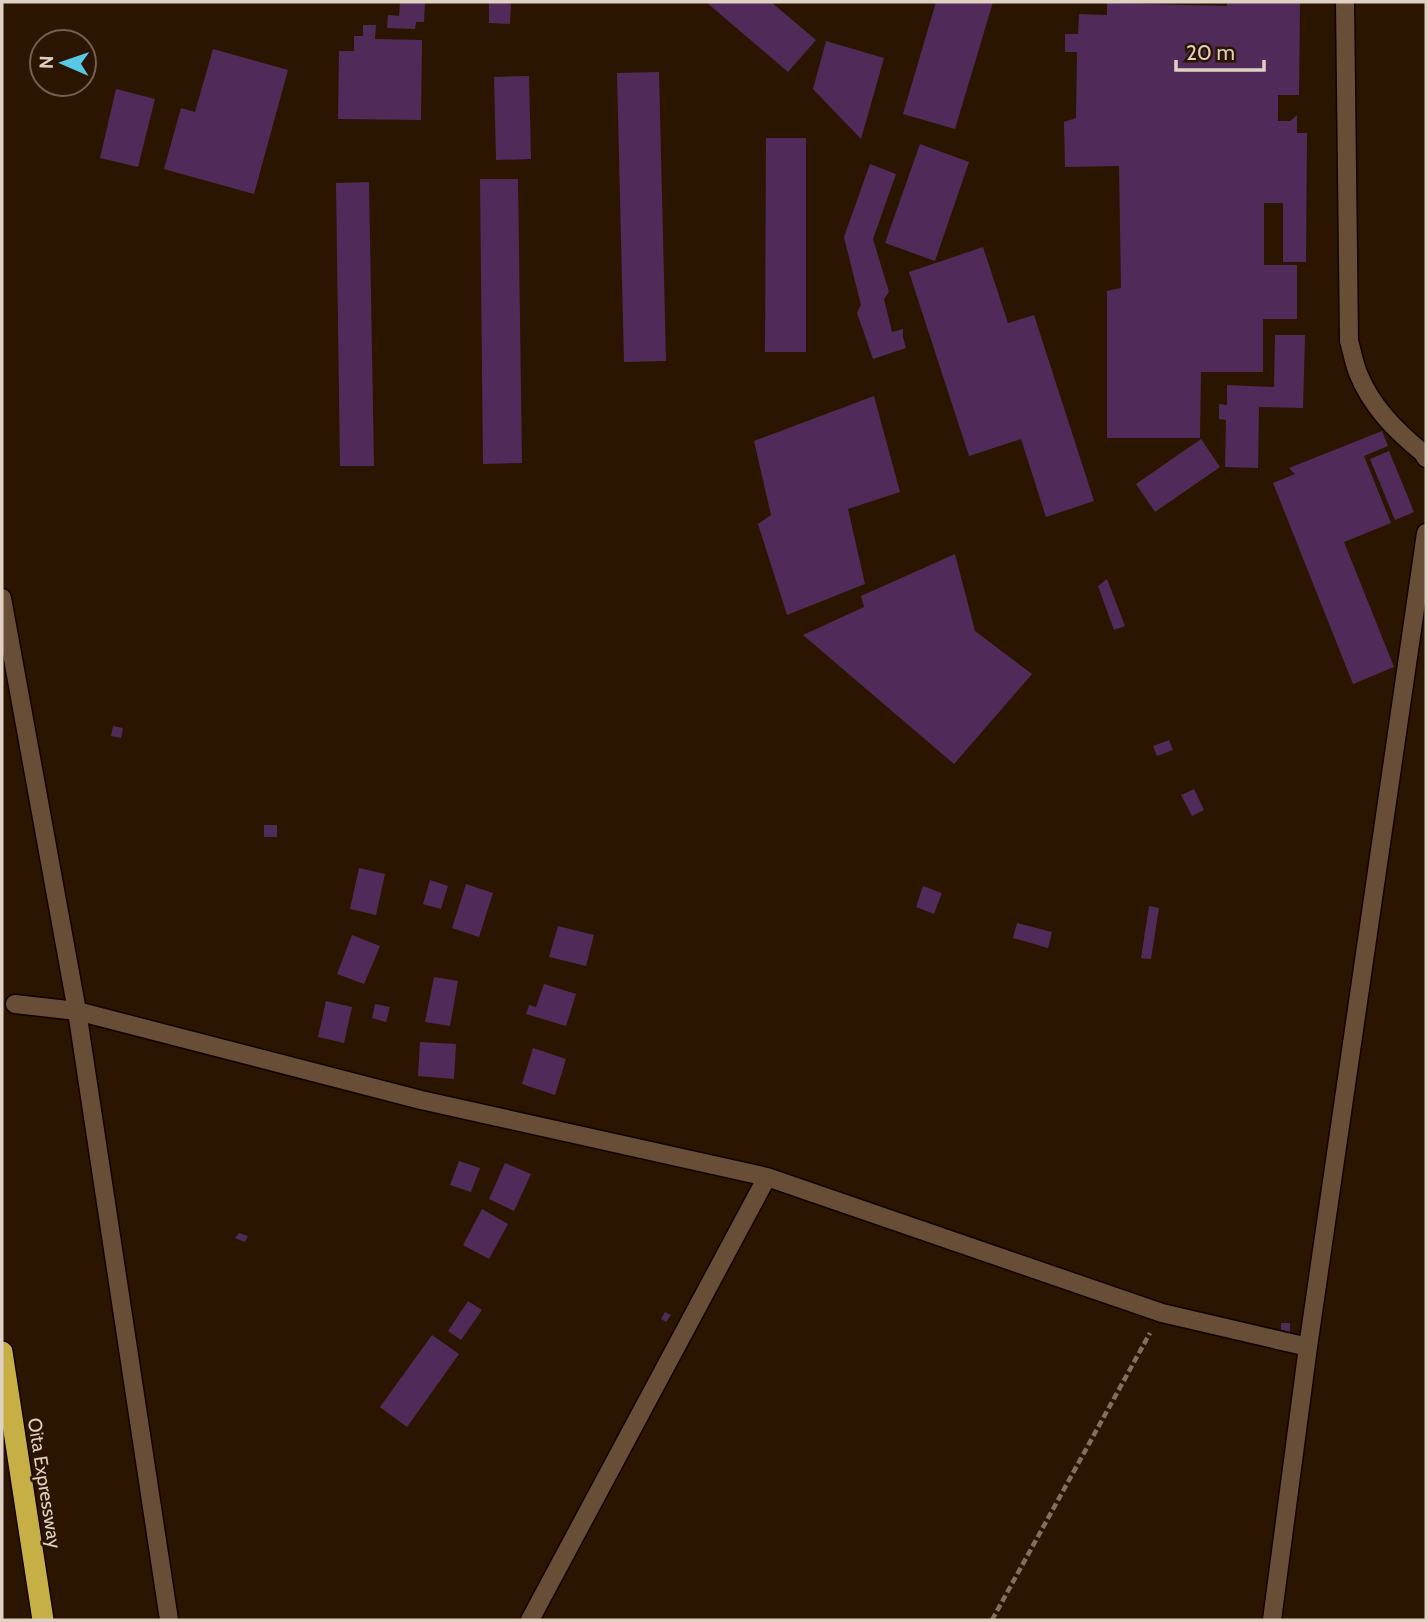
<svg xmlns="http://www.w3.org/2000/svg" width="1428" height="1622" viewBox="0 0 1428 1622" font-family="Cabin,sans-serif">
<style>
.building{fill:#502b59}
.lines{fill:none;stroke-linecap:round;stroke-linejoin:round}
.minor-casing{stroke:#120200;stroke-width:21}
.highway-casing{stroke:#120200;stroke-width:24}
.path{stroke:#826f5f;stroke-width:4.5;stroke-dasharray:7 3.5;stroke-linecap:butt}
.minor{stroke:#684e37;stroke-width:18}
.highway{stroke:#c6b045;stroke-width:21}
.labels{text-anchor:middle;stroke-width:5;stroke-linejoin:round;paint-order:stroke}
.street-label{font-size:19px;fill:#e0d1c4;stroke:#2b1501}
</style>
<rect width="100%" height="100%" fill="#2b1501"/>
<path class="building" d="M400,2h25l-1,20h-8l-1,7 -28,-1 1,-13 11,1z
M489,2h22l-1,22 -21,-1z
M706,2h65l45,38 -28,32z
M936,2h57l-38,127 -52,-15z
M1227,2h73l-1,93h-21v26h12l7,-6v18h10l-1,129h-23v-59h-19v62h33v54h-34v53h-62l-1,66h-93v-147l14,-3 -2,-122 -54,1 -1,-45 12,-4 1,-66h-12v-18h13l1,-20 28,1v-12l120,3z
M363,25h13l-1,14 47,1 -1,80 -83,-1 1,-68h15v-15h9z
M826,41l58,17 -23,81 -48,-50z
M213,49l75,21 -34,124 -90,-25 17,-61 14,4z
M659,72l7,289 -42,1 -7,-289z
M529,76l2,83 -35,1 -2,-83z
M116,89l39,10 -17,68 -38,-9z
M766,138h40v214h-41z
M920,144l49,18 -34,99 -50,-18z
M870,164l26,10 -23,65 16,53 -5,7 8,33 11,-3v8l3,11 -33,11 -16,-46 4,-8 -17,-68z
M480,179h38l4,284 -39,1z
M369,182l5,284h-34l-4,-283z
M983,247l25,76 26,-8 60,186 -48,16 -25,-78 -52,17 -60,-184z
M1275,335h30l-2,73 -44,-1 -1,61 -33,-1 1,-47 -7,-1v-15l8,1v-20l47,2z
M874,396l26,96 -52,17 17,75 -78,31 -29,-91 13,-9 -17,-74z
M1382,431l6,15 -24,10 27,67 -47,19 50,125 -41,17 -80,-201 22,-9 -6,-6z
M1201,439l19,28 -65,45 -19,-28z
M1389,451l25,61 -19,8 -25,-61z
M955,554l20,77 57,43 -78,90 -151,-129 61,-28 -3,-11z
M1107,579l18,47 -11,4 -16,-44z
M113,726l10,2 -2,10 -10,-2z
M1169,740l4,10 -16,6 -4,-10z
M1194,789l10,21 -12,6 -11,-21z
M264,825h13v12h-13z
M359,868l26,6 -9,41 -26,-6z
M430,880l18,6 -7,23 -18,-5z
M466,884l27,9 -14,44 -27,-9z
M923,886l19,7 -8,21 -18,-7z
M1149,906l10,2 -8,51 -10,-1z
M1017,923l35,9 -4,16 -35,-10z
M558,926l36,9 -8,31 -37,-9z
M352,935l28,11 -16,38 -27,-10z
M434,977l24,4 -8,45 -25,-4z
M544,984l32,10 -10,32 -40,-12 3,-9 7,2z
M326,1001l26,6 -8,36 -26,-6z
M375,1004l15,3 -4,15 -14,-4z
M420,1042l36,2 -2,35 -36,-3z
M533,1048l33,11 -11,36 -33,-11z
M459,1161l21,7 -9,24 -21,-7z
M505,1163l26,11 -17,37 -25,-12z
M482,1209l26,15 -19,35 -26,-14z
M239,1233l9,3 -3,6 -10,-4z
M468,1301l14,9 -21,30 -13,-9z
M665,1312l6,3 -5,7 -5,-3z
M1281,1323h9v9l-9,-2z
M432,1335l27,19 -52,73 -27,-20z"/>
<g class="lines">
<g class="minor-casing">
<path id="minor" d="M1345,2l4,339c3,10 5,22 9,32 13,33 38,58 65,80l3,5
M2,598l75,413 92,609
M15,1004l62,7 344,89 346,77 395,136 146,34
M530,1620l237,-443
M1272,1620l36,-273 118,-814"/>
</g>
<g class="highway-casing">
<path id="highway" d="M2,1352l41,268"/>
</g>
<path class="path" d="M992,1620l158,-287"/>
<use href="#minor" class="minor"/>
<use href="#highway" class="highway"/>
</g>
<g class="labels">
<g class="street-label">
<text transform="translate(45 1483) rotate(81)" y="7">Oita Expressway</text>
</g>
</g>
<rect width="1428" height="1622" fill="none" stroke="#e0d1c4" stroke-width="7"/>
<g transform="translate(63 63) rotate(272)"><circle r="33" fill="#2b1501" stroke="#73604f" stroke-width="2"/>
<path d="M0-5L12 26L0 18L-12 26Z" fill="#58c9e4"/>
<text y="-10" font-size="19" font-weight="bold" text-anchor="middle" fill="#e0d1c4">N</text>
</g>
<path d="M1176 60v10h88v-10" fill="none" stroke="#e0d1c4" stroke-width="3.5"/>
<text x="1186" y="60" font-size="21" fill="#e0d1c4" stroke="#2b1501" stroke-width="5" paint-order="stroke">20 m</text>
</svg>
